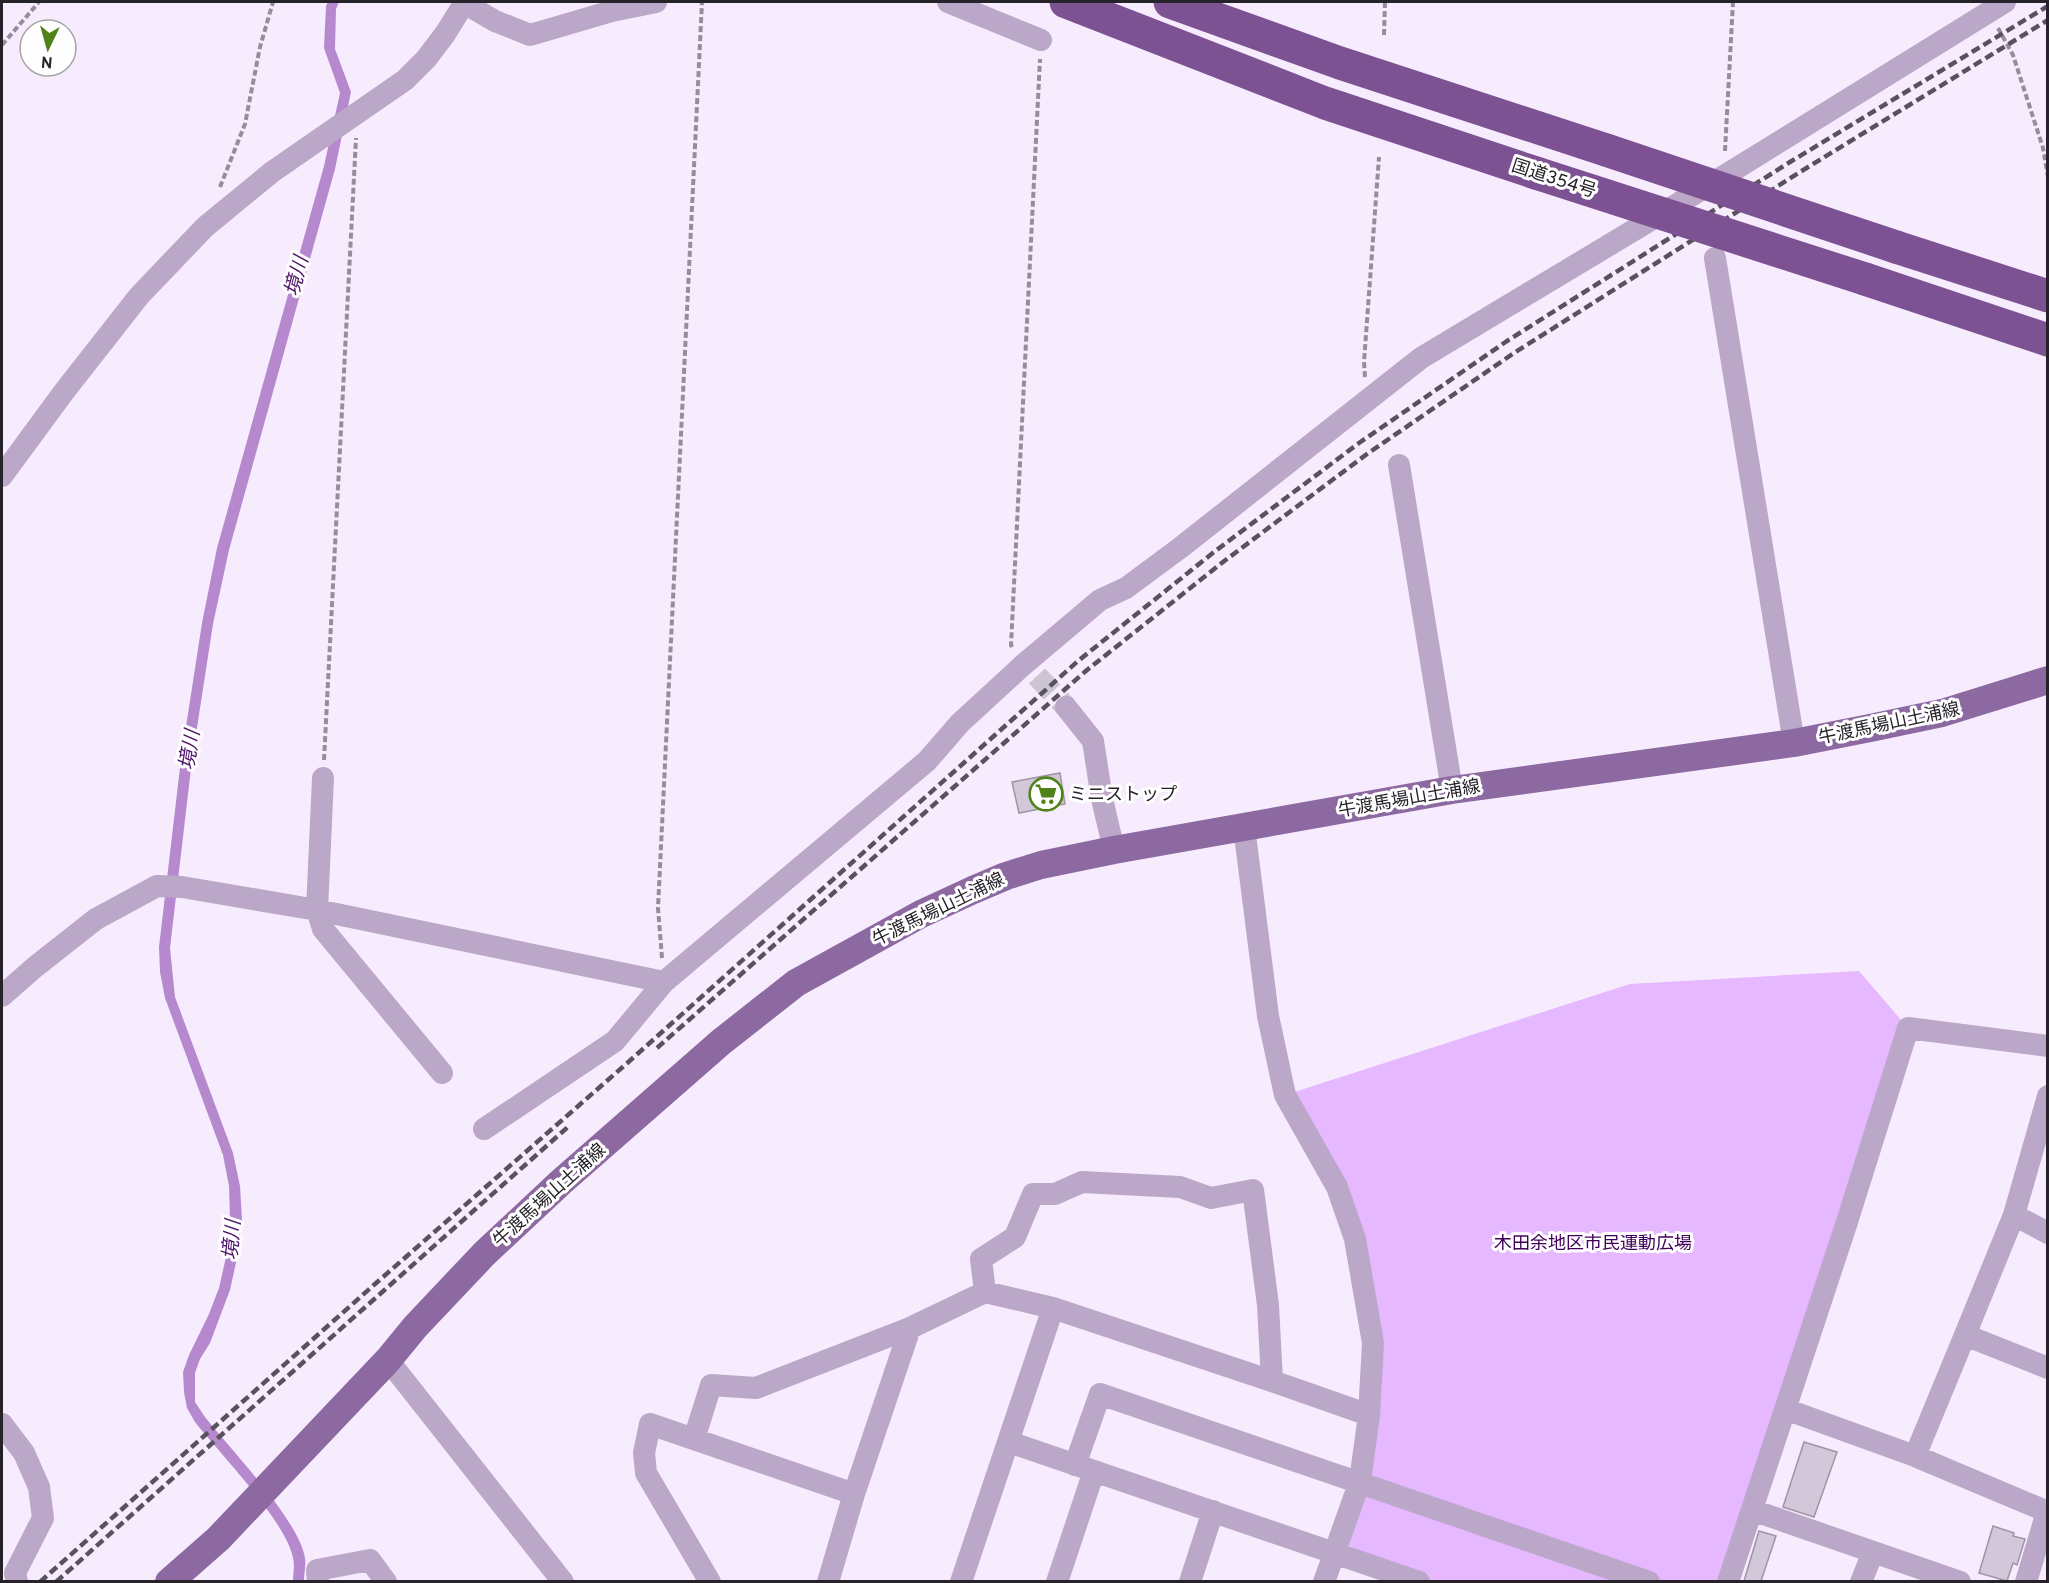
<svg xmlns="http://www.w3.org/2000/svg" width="2049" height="1583" viewBox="0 0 2049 1583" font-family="Overpass,'Noto Sans JP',sans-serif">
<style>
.green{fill:#e5b8ff}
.water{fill:#b689cf}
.building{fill:#d3c8da;stroke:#9f94a5;stroke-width:1.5}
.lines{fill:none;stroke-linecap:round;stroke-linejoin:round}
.minor-tunnel{stroke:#cdc4d3;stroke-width:22;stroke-dasharray:22 11;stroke-linecap:butt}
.path{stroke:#958e9a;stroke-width:4;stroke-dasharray:6 3;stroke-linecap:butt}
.minor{stroke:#bba7c7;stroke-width:22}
.major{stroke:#8d69a1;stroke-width:28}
.highway{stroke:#7c5293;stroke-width:33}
.rail{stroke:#58525c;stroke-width:4.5;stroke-dasharray:9 4.5;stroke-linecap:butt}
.highway-bridge{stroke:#7c5293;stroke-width:33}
.labels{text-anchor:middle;stroke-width:6;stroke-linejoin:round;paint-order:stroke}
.street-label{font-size:18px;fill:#262229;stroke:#fefefe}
.poi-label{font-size:18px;fill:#262229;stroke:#fefefe;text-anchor:start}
.park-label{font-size:18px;fill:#400059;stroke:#fefefe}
.water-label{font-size:20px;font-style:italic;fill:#4e1468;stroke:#fefefe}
</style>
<rect width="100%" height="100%" fill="#f7ecfe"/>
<path class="green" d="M1859,971l49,57 -180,553h-309l-85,-29 35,-137 -14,-176 -70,-144 345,-111z"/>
<path class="water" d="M328,2h11l-3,7 -1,40 16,43 -16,77 -106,381 -16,74 -21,136 -22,188 5,49 58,156 7,33 2,33 -5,39 -7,32 -20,53 -10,16 -5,14v29l10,15c25,32 94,103 100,141 1,7 -1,16 -1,23h-11c0,-7 2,-16 0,-23 -7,-37 -73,-104 -98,-136l-8,-14 -3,-16 -1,-20 6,-17 20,-41 10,-26 7,-31 4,-38 -1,-33 -6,-31 -58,-157 -5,-26 -1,-25 22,-188 21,-136 15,-75 107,-382 16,-73 -16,-45 2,-42z"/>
<path class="building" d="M1060,773l5,31 -46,9 -7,-31z
M1804,1442l33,10 -23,65 -31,-10z
M1993,1526l21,7 -1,3 12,3 -8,26 -4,-2 -6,18 -28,-8z
M1759,1531l17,5 -15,45h-17z"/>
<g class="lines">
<path class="minor-tunnel" d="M1037,676l29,31"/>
<path class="path" d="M1998,28l15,27 30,93 5,29
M1384,35l1,-33
M2,45l37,-43
M1725,151l8,-149
M220,187l25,-63 15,-77 13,-45
M1365,377l-1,-15 15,-205
M1012,647l-1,-2 29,-586
M324,760l32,-622
M662,958l-4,-50 44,-906"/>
<path class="minor" d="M948,2l93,38
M464,3l31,18 35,14 82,-24 44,-9
M1715,258l79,485
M1399,465l53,325
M2,476l61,-83 76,-97 66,-69 67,-55 133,-92 21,-21 19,-25 20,-32
M1066,707l27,34 9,58 12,51
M323,778l-6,132 6,19 119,144
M1244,827l24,189 17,79 52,92 18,52 18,104 -4,72 -9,66 -36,101
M2,996l33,-29 61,-48 61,-33 25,1 135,23 347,72
M2048,1096l-34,119 -49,120 83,33
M484,1129l131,-88 49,-59 263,-221 33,-38 63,-58 77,-65 26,-12 54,-40 241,-190 303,-182 281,-174
M2014,1215l34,18
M985,1292l-4,-33 34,-22 18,-43h22l27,-12 98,5 31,11 42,-8 15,115 4,76
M388,1360l175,222
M1785,1409l130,47 133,56
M2,1424l22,29 15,34 4,31 -28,55 2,9
M694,1439l17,-54 45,3 154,-60
M1009,1442l410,140
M1915,1456l50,-121
M1075,1465l25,-71 549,188
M1752,1510l208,72
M318,1582l-1,-12 53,-10 16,22
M710,1582l-64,-109 -2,-20 6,-29 204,70
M828,1582l26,-88 56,-166 75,-36 68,16 219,73 97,34
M961,1582l92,-274
M1057,1582l37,-111
M1190,1582l23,-71
M1728,1582l118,-357 62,-197 140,18
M1861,1582l12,-30
M2026,1582l21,-70"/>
<path class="major" d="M169,1582l49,-43 170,-179 27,-33 69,-73 77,-72 160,-140 75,-59 125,-69 52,-24 33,-14 35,-11 73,-15 338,-60 342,-47 76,-15 72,-15 106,-33"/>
<path class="highway" d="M1066,2l259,101 211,70
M1170,2l170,61 266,87
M1896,247l152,49
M1865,279l183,61"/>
<path class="rail" d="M657,1048l430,-378 136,-108 144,-108 147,-101 286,-181 248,-152
M40,1582l335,-298 250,-219 453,-404 136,-109 145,-109 148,-102 283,-179 258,-156
M56,1582l513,-456"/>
<path class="highway-bridge" d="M1606,150l290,97
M1536,173l329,106"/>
</g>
<defs>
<g id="supermarket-ring" transform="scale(1.725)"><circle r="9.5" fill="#fefefe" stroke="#4f831a" stroke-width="1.5"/><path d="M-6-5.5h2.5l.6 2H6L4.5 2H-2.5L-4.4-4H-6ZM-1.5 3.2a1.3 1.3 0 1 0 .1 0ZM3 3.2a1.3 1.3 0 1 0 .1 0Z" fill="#4f831a"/></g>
</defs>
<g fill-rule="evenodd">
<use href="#supermarket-ring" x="1046" y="794"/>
</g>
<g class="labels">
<g class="street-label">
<text transform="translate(1554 178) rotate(18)" y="6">国道354号</text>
<text transform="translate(1889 723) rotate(-12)" y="6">牛渡馬場山土浦線</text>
<text transform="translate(1409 798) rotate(-10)" y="6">牛渡馬場山土浦線</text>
<text transform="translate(938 909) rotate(-26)" y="6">牛渡馬場山土浦線</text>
<text transform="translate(549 1195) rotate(-42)" y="6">牛渡馬場山土浦線</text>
</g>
<g class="poi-label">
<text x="1069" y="800">ミニストップ</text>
</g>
<g class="park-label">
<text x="1593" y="1249">木田余地区市民運動広場</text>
</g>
<g class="water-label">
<text transform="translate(296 276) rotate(-75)" y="7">境川</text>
<text transform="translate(189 750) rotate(-81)" y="7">境川</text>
<text transform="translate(231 1240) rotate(-85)" y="7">境川</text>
</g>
</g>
<rect width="2049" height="1583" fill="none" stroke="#262229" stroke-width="6"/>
<g transform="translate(48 48) rotate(185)"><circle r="28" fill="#fefefe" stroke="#a8a6a9" stroke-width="1.5"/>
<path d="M0-4.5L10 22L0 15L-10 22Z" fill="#4f831a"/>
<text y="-9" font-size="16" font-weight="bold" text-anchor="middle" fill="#262229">N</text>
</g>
</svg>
